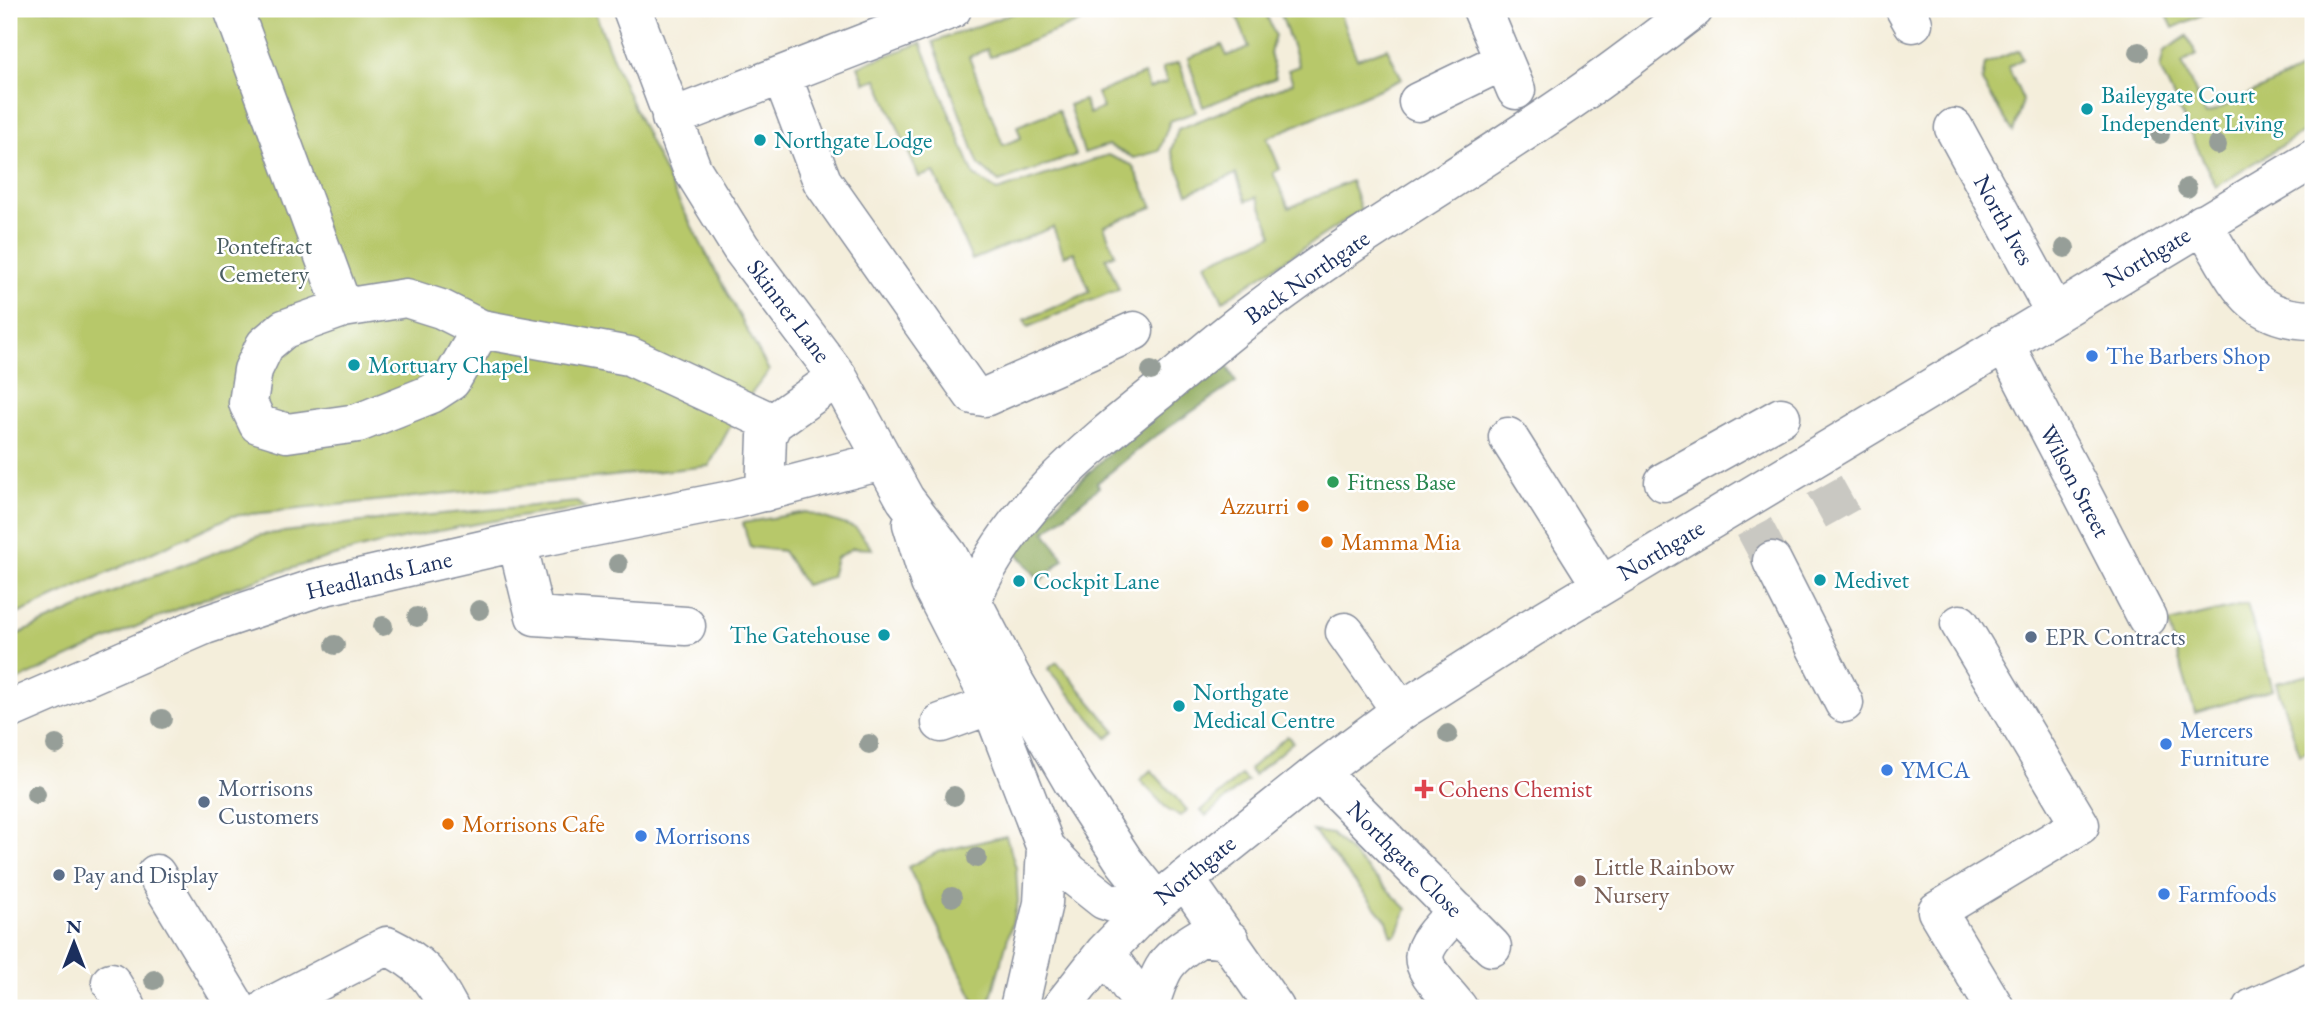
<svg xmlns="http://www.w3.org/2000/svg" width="2322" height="1017" viewBox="0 0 2322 1017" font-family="'EB Garamond',serif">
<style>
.green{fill:#b7c86b;stroke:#697c64;stroke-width:2}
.forest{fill:#91ac5f;stroke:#566e5e;stroke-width:2}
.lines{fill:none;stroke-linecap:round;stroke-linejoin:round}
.minor-tunnel{stroke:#c9c8c2;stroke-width:38;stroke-dasharray:38 19;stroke-linecap:butt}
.minor-casing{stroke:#888e9c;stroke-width:41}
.minor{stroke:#fff;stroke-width:38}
.tree{fill:#969e98}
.culture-dot{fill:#0f9aa8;stroke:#fff;stroke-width:2.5}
.shop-dot{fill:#3f7fe0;stroke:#fff;stroke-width:2.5}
.leisure-dot{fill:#2e9e5b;stroke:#fff;stroke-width:2.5}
.food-dot{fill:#e8710a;stroke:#fff;stroke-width:2.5}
.service-dot{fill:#5c6f8a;stroke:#fff;stroke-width:2.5}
.health-dot{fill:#e0444e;stroke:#fff;stroke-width:2.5}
.education-dot{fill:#8d6e63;stroke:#fff;stroke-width:2.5}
.labels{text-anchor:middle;stroke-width:5;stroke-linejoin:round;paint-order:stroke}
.culture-label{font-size:24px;fill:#0d838f;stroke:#fff;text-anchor:start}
.street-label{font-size:24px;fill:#1b2f5e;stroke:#fff}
.park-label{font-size:24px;fill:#4a5d62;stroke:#fff}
.shop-label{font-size:24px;fill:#366cbe;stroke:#fff;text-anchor:start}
.leisure-label{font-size:24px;fill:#27864d;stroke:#fff;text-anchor:start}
.food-label{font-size:24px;fill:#c56008;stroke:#fff;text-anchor:start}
.service-label{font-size:24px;fill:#4e5e75;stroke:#fff;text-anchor:start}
.health-label{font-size:24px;fill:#be3a42;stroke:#fff;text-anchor:start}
.education-label{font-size:24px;fill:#785e54;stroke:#fff;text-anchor:start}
</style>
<rect width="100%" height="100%" fill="#fff"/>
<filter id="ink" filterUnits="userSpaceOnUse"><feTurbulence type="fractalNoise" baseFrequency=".0143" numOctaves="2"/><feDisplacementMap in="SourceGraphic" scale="14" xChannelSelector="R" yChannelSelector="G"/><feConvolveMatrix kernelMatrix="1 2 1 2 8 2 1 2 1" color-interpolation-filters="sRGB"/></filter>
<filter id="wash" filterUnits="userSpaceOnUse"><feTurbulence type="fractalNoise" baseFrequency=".00686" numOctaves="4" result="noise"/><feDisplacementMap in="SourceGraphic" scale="28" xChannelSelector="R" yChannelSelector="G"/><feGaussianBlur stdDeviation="1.57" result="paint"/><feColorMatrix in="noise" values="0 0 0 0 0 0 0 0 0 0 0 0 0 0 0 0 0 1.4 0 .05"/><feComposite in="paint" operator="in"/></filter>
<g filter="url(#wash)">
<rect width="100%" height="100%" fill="#f4eedb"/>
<path class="green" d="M9,9h585c45,126 112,244 175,362l-29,37 -31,58 -477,50 -223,102z
M1025,9h88l-123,48 -3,-8 -18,8 34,88 18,-7 -4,-12 41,-16 18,45 -77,27 -20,-17 -46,-123z
M1234,9h30l11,26 -5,18 6,25 -73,29 -15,-49 34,-13 5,11 22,-9z
M1279,9h59l19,50 30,-11 15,31 -135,59 13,31 -7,4 16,35 62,-27 10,29 -138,91 -17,-38 67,-28 -16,-38 -11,4 -10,-27 -48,19 -17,-42 7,-22 115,-46 -5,-13 11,-4z
M2164,9h51l-42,19z
M2187,36l10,19 -15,8 24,52 107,-51v62l-97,61 -56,-118 4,-18z
M921,43l53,132 23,16 111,-36 24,10 21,42 -49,19 11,28 -9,4 13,31 -91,38 -4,-7 66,-28 -16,-40 -10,4 -11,-29 -81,33 -38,-88 -15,5 -42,-98 -12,4 -7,-17z
M2019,50l3,9 -14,8 15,33 -10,32 -31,-50 3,-18z
M1179,62l17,50 -26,9 -11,30 -25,7 -26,-13 -24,8 -15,-48 15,-5 5,14 14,-6 -6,-15 47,-19 5,14 18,-6 -5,-14z
M577,502l8,6c-130,15 -260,44 -382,91 -66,25 -130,57 -194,85v-46l119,-52 133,-51 124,-16z
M806,512l50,16 16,21 -19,-1 -17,10 -5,19 -26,8 -22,-34 -33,-4 -7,-24z
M2247,604l26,85 -78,24 -27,-90z
M1057,662l58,69 -8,7 -59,-69z
M2313,674v69l-2,7 -11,5 -24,-72z
M1287,736l6,6 -39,33 -5,-6z
M1151,770l36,40 -6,6 -12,-5 -29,-31z
M1241,775l6,6 -41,35 -5,-5z
M1313,831l19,3 75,75 -10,25 -5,2 -5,-15z
M1006,836l10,32 2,34 -30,106h-10l-70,-141 30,-15z"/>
<path class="forest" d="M1224,360l12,22 -86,58 -53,43 2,4 -54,45 19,27 -24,22 -24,-29 17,-25 100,-97z"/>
</g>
<g filter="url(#ink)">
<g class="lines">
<path class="minor-tunnel" d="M1824,485l19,34
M1754,527l18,34"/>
<g class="minor-casing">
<path id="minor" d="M233,9l110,299 63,-10 35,11 40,20 148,27 144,67
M632,9l60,160 49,79 97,129 67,122 43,56 63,121 61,105 52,80 32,40
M1482,9l34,81
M1905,9l8,14
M782,76l40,105 151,214 12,2 149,-66
M1418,102l85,-41
M671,118l281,-109
M1954,128l101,185
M2202,224c33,50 42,96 111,96
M343,308l-59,21 -19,16 -12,25 -5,33 10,21 29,9 71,-10 73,-29 20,-13 30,-52
M2004,343l143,275
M1508,437l93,148
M1664,482l117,-65
M765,492l2,-56 6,-13 65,-46
M912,524l18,59 55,107 61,158 24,25 34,27 39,13
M517,542l18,74 151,10
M1772,561l72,142
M972,600c35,-88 116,-152 188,-210 31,-26 62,-53 94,-77 104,-80 219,-144 326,-219 39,-27 76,-56 114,-85
M1960,624l120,201 -143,86 58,97
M1345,632l56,79
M9,710l196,-85 111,-37 201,-46 219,-43 146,-38
M941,723l50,-18
M1319,772l173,175
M156,874l81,134
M1185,879l90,129
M1457,911c-48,48 -39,49 1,97
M1105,952l41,56
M111,982l16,26
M267,1008l120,-62c33,16 44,29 62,62
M1019,1008l24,-105 3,-55
M1061,1008l44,-56 38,-39 176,-141 82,-61 130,-83 782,-469
M1149,1008c12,-40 15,-49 52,-71l29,3
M2253,1008l60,-27"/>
</g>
<use href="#minor" class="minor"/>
</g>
<g class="tree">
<circle cx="2139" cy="52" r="10"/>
<circle cx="2160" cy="134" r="10"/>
<circle cx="2217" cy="145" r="10"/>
<circle cx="2187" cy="188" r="10"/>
<circle cx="2065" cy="248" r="10"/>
<circle cx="1151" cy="371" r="10"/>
<circle cx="618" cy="564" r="10"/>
<circle cx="479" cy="610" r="10"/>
<circle cx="417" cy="617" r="10"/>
<circle cx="383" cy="626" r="10"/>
<circle cx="335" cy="645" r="10"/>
<circle cx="162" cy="719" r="10"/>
<circle cx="1448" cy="734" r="10"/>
<circle cx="869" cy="744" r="10"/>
<circle cx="56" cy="745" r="10"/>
<circle cx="36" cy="794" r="10"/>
<circle cx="954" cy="796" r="10"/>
<circle cx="977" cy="858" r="10"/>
<circle cx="952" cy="897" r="10"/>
<circle cx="154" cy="980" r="10"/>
</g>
</g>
<g class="culture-dot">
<circle cx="2087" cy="109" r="7"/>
<circle cx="760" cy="140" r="7"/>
<circle cx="354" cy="365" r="7"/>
<circle cx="1820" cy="580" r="7"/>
<circle cx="1019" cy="581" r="7"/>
<circle cx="884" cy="635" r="7"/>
<circle cx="1179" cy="706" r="7"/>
</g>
<g class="shop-dot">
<circle cx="2092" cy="356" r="7"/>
<circle cx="2166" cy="744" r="7"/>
<circle cx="1887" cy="770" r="7"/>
<circle cx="641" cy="836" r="7"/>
<circle cx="2164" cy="894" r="7"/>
</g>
<circle class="leisure-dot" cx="1333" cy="482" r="7"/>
<g class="food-dot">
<circle cx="1303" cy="506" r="7"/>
<circle cx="1327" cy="542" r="7"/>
<circle cx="448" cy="824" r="7"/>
</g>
<g class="service-dot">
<circle cx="2031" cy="637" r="7"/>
<circle cx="204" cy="802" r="7"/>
<circle cx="59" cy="875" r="7"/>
</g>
<path class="health-dot" d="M1420.5 778.5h7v7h7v7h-7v7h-7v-7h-7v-7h7z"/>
<circle class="education-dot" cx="1580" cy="881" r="7"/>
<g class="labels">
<g class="culture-label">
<text x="2101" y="103">Baileygate Court<tspan x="2101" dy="28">Independent Living</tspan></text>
<text x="774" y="148">Northgate Lodge</text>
<text x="368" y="373">Mortuary Chapel</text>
<text x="1834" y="588">Medivet</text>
<text x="1033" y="589">Cockpit Lane</text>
<text x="870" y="643" text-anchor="end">The Gatehouse</text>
<text x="1193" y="700">Northgate<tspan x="1193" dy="28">Medical Centre</tspan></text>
</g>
<g class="street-label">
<text transform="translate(2004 220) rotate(61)" y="8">North Ives</text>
<text transform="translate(2147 257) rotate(-31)" y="8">Northgate</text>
<text transform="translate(1307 277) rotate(-35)" y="8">Back Northgate</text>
<text transform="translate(789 311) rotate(53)" y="8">Skinner Lane</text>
<text transform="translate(2075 481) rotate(62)" y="8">Wilson Street</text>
<text transform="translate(1661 550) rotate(-31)" y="8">Northgate</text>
<text transform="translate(379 575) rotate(-13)" y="8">Headlands Lane</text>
<text transform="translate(1405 859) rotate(45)" y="8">Northgate Close</text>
<text transform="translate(1195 870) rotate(-39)" y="8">Northgate</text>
</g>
<g class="park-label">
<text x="264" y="254">Pontefract<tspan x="264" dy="28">Cemetery</tspan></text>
</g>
<g class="shop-label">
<text x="2106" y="364">The Barbers Shop</text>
<text x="2180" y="738">Mercers<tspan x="2180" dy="28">Furniture</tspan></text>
<text x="1901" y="778">YMCA</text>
<text x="655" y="844">Morrisons</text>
<text x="2178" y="902">Farmfoods</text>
</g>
<g class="leisure-label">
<text x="1347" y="490">Fitness Base</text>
</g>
<g class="food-label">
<text x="1289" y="514" text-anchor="end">Azzurri</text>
<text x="1341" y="550">Mamma Mia</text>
<text x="462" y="832">Morrisons Cafe</text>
</g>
<g class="service-label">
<text x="2045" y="645">EPR Contracts</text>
<text x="218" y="796">Morrisons<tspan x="218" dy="28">Customers</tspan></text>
<text x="73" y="883">Pay and Display</text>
</g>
<g class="health-label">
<text x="1438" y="797">Cohens Chemist</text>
</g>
<g class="education-label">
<text x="1594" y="875">Little Rainbow<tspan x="1594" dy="28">Nursery</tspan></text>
</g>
</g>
<rect width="2322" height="1017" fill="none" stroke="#fff" stroke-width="35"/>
<g transform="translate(74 943)" stroke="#ffffff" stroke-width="5" paint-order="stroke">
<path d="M0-5L12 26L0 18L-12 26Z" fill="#1b2f5e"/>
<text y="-10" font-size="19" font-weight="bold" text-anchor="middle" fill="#1b2f5e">N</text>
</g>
</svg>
